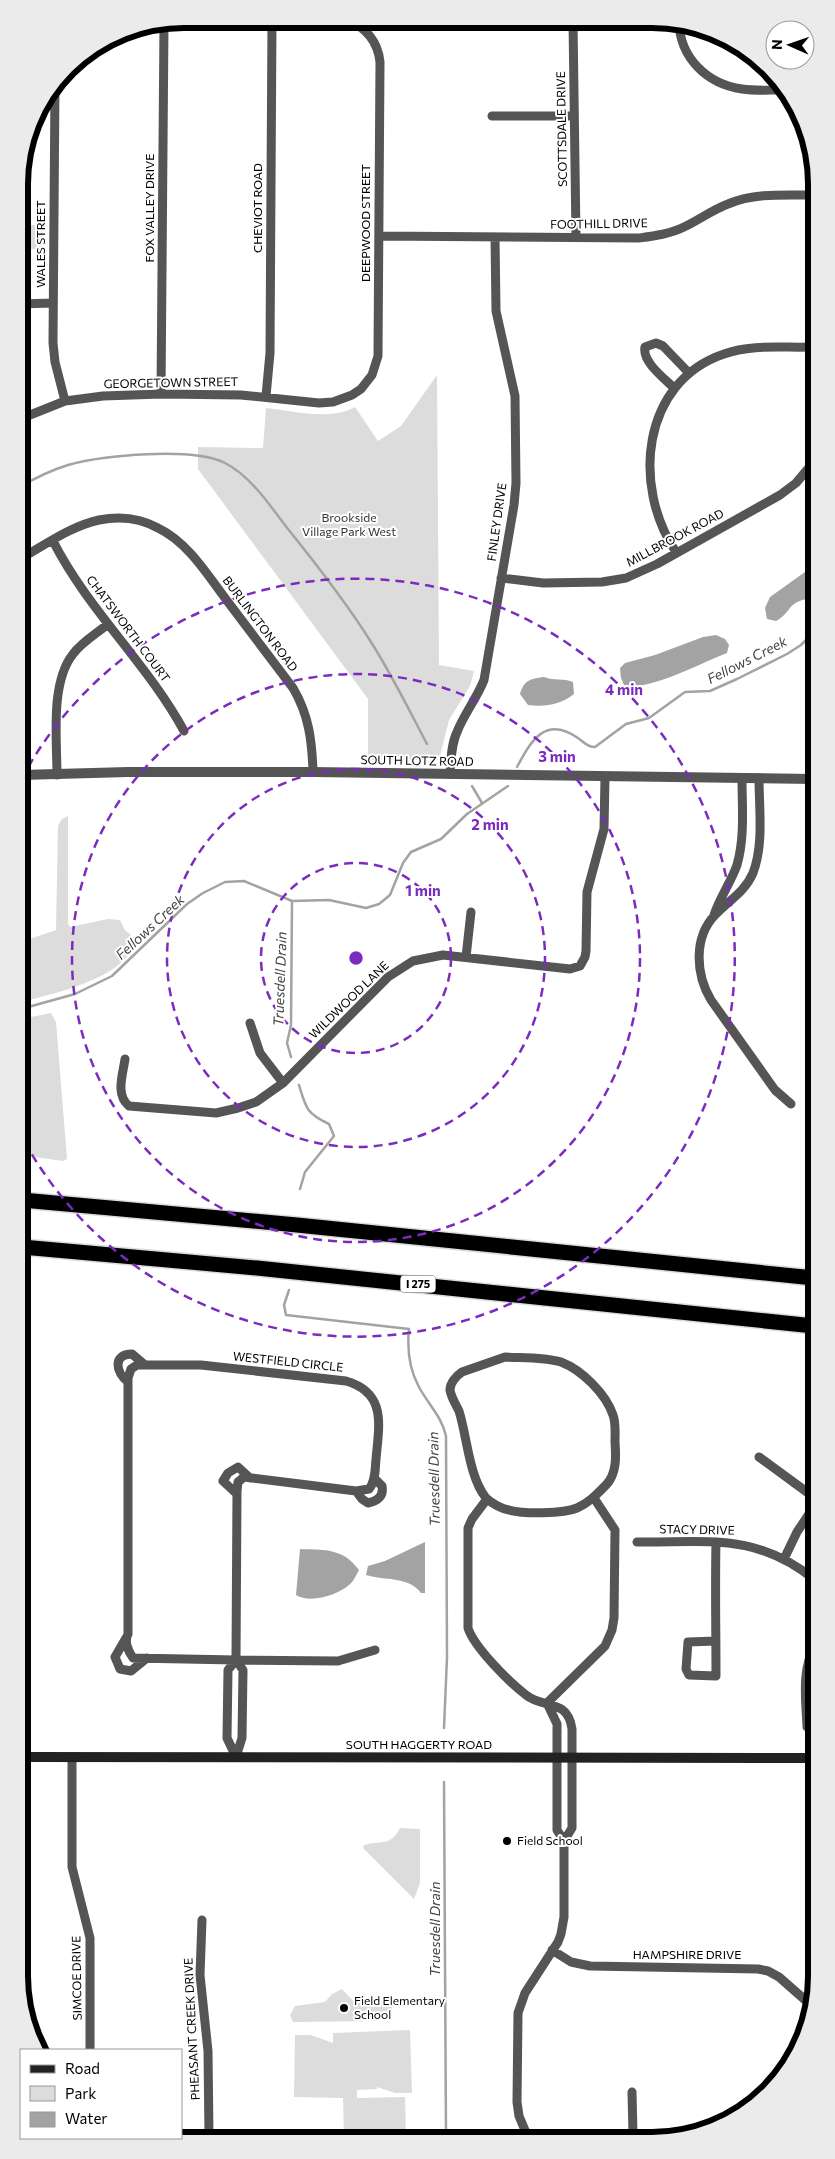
<svg xmlns="http://www.w3.org/2000/svg" width="835" height="2159" viewBox="0 0 835 2159" font-family="Commissioner,sans-serif">
<style>
.green{fill:#dcdcdc}
.water{fill:#a3a3a3}
.lines{fill:none;stroke-linecap:round;stroke-linejoin:round}
.stream{stroke:#a3a3a3;stroke-width:2.5}
.motorway-casing{stroke:#dbdbdb;stroke-width:18}
.minor{stroke:#555;stroke-width:9}
.tertiary{stroke:#555;stroke-width:10}
.secondary{stroke:#222;stroke-width:10}
.motorway{stroke:#000;stroke-width:15}
.ring{fill:none;stroke:#7b2cbf;stroke-width:2.5;stroke-dasharray:9 6}
.poi-dot{fill:#000;stroke:#fff;stroke-width:2}
.labels{text-anchor:middle;stroke-width:4;stroke-linejoin:round;paint-order:stroke}
.shield{fill:#fff;stroke:#4c4c4c;stroke-width:1}
.shield-label{font-size:11px;font-weight:bold;fill:#000}
.street-label{font-size:12px;fill:#000;stroke:#fff}
.park-label{font-size:12px;fill:#333;stroke:#fff}
.poi-label{font-size:12px;fill:#000;stroke:#fff;text-anchor:start}
.water-label{font-size:14px;font-style:italic;fill:#444;stroke:#fff}
.rim{fill:none;stroke:#000;stroke-width:6}
.centre{fill:#7b2cbf;stroke:#fff;stroke-width:2.5}
.ring-label{font-size:15px;text-anchor:middle;font-weight:bold;fill:#7b2cbf;stroke:#fff;stroke-width:4;stroke-linejoin:round;paint-order:stroke}
</style>
<rect width="100%" height="100%" fill="#fff"/>
<path class="green" d="M19,225h25l-1,24h-24z
M437,375l2,290 35,6 -4,15 -21,34 -10,40h-71v-61l-170,-230v-22l65,1 3,-40c28,3 63,13 89,-1l23,34 23,-15z
M68,816v108l2,3 38,-8 12,1 5,10 6,5c11,40 -83,60 -110,67v-60l35,-12 2,-104 4,-7z
M51,1013l5,9 11,137 -4,2 -28,-4 -13,-9 -1,-129z
M400,1828l20,1v54l-6,16 -51,-51 1,-3c17,-5 26,2 36,-17z
M342,1989l13,14 35,-2 2,6 -3,10 -15,4 -81,1 -3,-7 5,-9 30,-4 7,-8z
M410,2030l2,63h-17l-18,-6v2l-20,1v8l48,-1 1,39h-62l-1,-38 -49,-1 1,-62h16l22,8v-10z"/>
<path class="water" d="M812,567v31c-27,4 -18,13 -36,23l-9,-2 -2,-11 5,-11z
M716,635l9,4 4,6 -2,8c-24,9 -79,39 -103,32l-3,-7 -1,-10 5,-5 30,-8 48,-18z
M544,677c10,4 19,1 29,5l1,12c-14,11 -29,13 -46,11l-8,-11c4,-14 10,-15 24,-17z
M425,1542v51h-4c-13,-17 -35,-12 -55,-18l2,-9 17,-5z
M300,1549c25,1 43,-1 59,21 -3,5 -5,11 -9,14 -11,11 -40,20 -54,11z"/>
<g class="lines">
<path class="stream" d="M20,487c15,-9 32,-17 48,-22 36,-10 124,-18 157,-2 27,14 45,43 63,66 29,36 58,73 83,113 21,33 38,68 56,102
M517,767c14,-26 28,-52 61,-29 6,4 9,9 17,9l31,-23 23,-6 36,-26 25,-1 27,-12 50,-25 14,-9 11,-11
M472,786l10,17
M21,1009l54,-15 37,-18 75,-72 16,-11 22,-11 19,-1 48,20 37,-1 37,8 13,-4 11,-9 13,-32 8,-11 30,-13 26,-25 41,-28
M291,1057l-4,-14 4,-18 1,-124
M299,1085c7,23 7,28 30,39l5,12 -29,36 -5,17
M289,1290l-5,15 2,10 123,14c-2,20 0,40 10,58 9,17 23,30 27,49l1,221 -3,71
M444,1782l2,354"/>
<g class="motorway-casing">
<path id="motorway" d="M22,1200l275,25 517,53
M22,1247l235,21 557,58"/>
</g>
<path class="minor" d="M573,21l3,216
M679,22c1,36 28,62 63,67 13,2 26,1 39,1
M55,85l-2,258 2,19 10,39
M492,116h82
M379,236l260,2c15,-2 31,-4 45,-11 15,-7 28,-17 44,-23 26,-11 55,-9 83,-9
M19,304l34,-1
M674,388c-10,-10 -32,-26 -29,-41l11,-4 7,3 26,27
M161,394l3,-371
M266,396l4,-43 2,-334
M20,419l45,-18 38,-5 58,-2 80,1 78,8 14,-1 19,-7 9,-6 11,-14 6,-19 2,-294c-2,-20 -14,-35 -33,-42
M53,541c35,69 94,122 131,190
M676,552c-44,-65 -35,-170 48,-198 27,-10 59,-6 87,-7
M20,559c25,-14 51,-33 79,-39 20,-4 41,-2 59,8 31,15 50,48 70,74 22,29 43,57 65,86 16,27 19,53 20,84
M501,578l42,5 59,-1 24,-4 31,-14 123,-69 16,-12 16,-19
M450,774c1,-14 1,-29 7,-42 7,-18 20,-34 27,-52l30,-175 2,-22 -1,-87 -19,-85 -1,-74
M57,775c0,-35 -7,-92 16,-121 9,-12 23,-20 35,-30
M759,778c0,31 5,66 -6,95 -8,19 -25,28 -38,42 -22,23 -19,60 -4,85l64,90 16,14
M714,915c6,-18 17,-33 23,-50 8,-28 5,-58 5,-87
M466,957l5,-45
M250,1023l10,30 23,30
M125,1059c-2,15 -10,36 4,47l87,7 22,-5 18,-6 27,-19 105,-106 25,-16 30,-6 127,14 10,-3 5,-9 1,-6 1,-59 17,-63 1,-52
M505,1357c18,1 39,0 56,5 21,8 45,32 52,53 3,8 2,18 2,27 1,14 2,32 -9,43 -9,9 -17,18 -29,23 -14,6 -53,6 -68,2 -7,-1 -18,-7 -23,-12 -17,-21 -19,-62 -27,-87 -3,-6 -8,-14 -9,-21 0,-7 6,-14 12,-18z
M137,1365h64l145,16c41,12 33,44 30,78 -1,9 0,22 -7,30l-13,2 -112,-14 -6,5 -1,9 -1,169 -103,-2c-5,-7 -9,-17 -5,-24v-256l3,-9z
M128,1382c-12,-9 -16,-28 4,-28l13,11
M759,1457l56,41
M356,1491l6,8 6,4c10,-2 16,-7 14,-17l-8,-8
M237,1494l-14,-13 5,-8 10,-6 12,11
M487,1499l-15,20 -4,9v100c6,19 41,54 58,67 17,14 42,3 46,34v99l-8,13v76l-3,17 -3,8 -33,51 -7,20 -1,89 2,14 8,19
M637,1542c70,1 119,-10 178,38
M784,1559l13,-27 18,-27
M126,1638l-11,19 5,12 11,2 16,-13
M716,1641l-28,1 -2,27 3,6 27,1c0,-45 -1,-89 0,-134
M236,1660l102,1 37,-11
M236,1660l-8,10 -1,68 9,19
M236,1660l7,10 -1,68 -6,19
M547,1703l58,-57 7,-16 2,-12 1,-88 -21,-32
M547,1703l10,21v106l7,11
M807,1727c-1,-26 -6,-58 8,-81
M72,1757v110l18,71v112
M202,1920l-2,55 8,76 1,86
M552,1950l19,12 19,4 168,3 10,2 11,6 33,29
M632,2092l1,43"/>
<path class="tertiary" d="M21,775l107,-3h185l500,7"/>
<path class="secondary" d="M24,1757l791,1"/>
<use href="#motorway" class="motorway"/>
</g>
<g class="ring">
<circle cx="356" cy="958" r="95"/>
<circle cx="356" cy="958" r="189"/>
<circle cx="356" cy="958" r="284"/>
<path d="M21 780A379 379 0 1 1 23 1139"/>
</g>
<g class="poi-dot">
<circle cx="507" cy="1841" r="5"/>
<circle cx="344" cy="2008" r="5"/>
</g>
<g class="labels">
<rect class="shield" x="400.5" y="1275.5" width="35" height="17" rx="4"/>
<g class="shield-label">
<text x="418" y="1288">I 275</text>
</g>
<g class="street-label">
<text transform="translate(562 129) rotate(-91)" y="4">SCOTTSDALE DRIVE</text>
<text transform="translate(150 208) rotate(-90)" y="4">FOX VALLEY DRIVE</text>
<text transform="translate(258 208) rotate(-90)" y="4">CHEVIOT ROAD</text>
<text transform="translate(366 223) rotate(-90)" y="4">DEEPWOOD STREET</text>
<text transform="translate(599 224) rotate(-1)" y="4">FOOTHILL DRIVE</text>
<text transform="translate(41 244) rotate(-90)" y="4">WALES STREET</text>
<text transform="translate(171 383) rotate(-1)" y="4">GEORGETOWN STREET</text>
<text transform="translate(497 522) rotate(-82)" y="4">FINLEY DRIVE</text>
<text transform="translate(675 538) rotate(-28)" y="4">MILLBROOK ROAD</text>
<text transform="translate(260 624) rotate(53)" y="4">BURLINGTON ROAD</text>
<text transform="translate(128 629) rotate(53)" y="4">CHATSWORTH COURT</text>
<text transform="translate(417 761) rotate(1)" y="4">SOUTH LOTZ ROAD</text>
<text transform="translate(349 1000) rotate(-44)" y="4">WILDWOOD LANE</text>
<text transform="translate(288 1362) rotate(6)" y="4">WESTFIELD CIRCLE</text>
<text transform="translate(697 1530) rotate(1)" y="4">STACY DRIVE</text>
<text x="419" y="1749">SOUTH HAGGERTY ROAD</text>
<text x="687" y="1959">HAMPSHIRE DRIVE</text>
<text transform="translate(77 1978) rotate(-91)" y="4">SIMCOE DRIVE</text>
<text transform="translate(192 2029) rotate(-93)" y="4">PHEASANT CREEK DRIVE</text>
</g>
<g class="park-label">
<text x="349" y="522">Brookside<tspan x="349" dy="14">Village Park West</tspan></text>
</g>
<g class="poi-label">
<text x="517" y="1845">Field School</text>
<text x="354" y="2005">Field Elementary<tspan x="354" dy="14">School</tspan></text>
</g>
<g class="water-label">
<text transform="translate(747 660) rotate(-27)" y="5">Fellows Creek</text>
<text transform="translate(150 927) rotate(-43)" y="5">Fellows Creek</text>
<text transform="translate(280 979) rotate(-88)" y="5">Truesdell Drain</text>
<text transform="translate(434 1479) rotate(-91)" y="5">Truesdell Drain</text>
<text transform="translate(435 1929) rotate(-90)" y="5">Truesdell Drain</text>
</g>
</g>
<path d="M0 0H835V2159H0ZM184 28H652A156 156 0 0 1 808 184V1976A156 156 0 0 1 652 2132H184A156 156 0 0 1 28 1976V184A156 156 0 0 1 184 28Z" fill="#ebebeb" fill-rule="evenodd"/>
<path class="rim" d="M184 28H652A156 156 0 0 1 808 184V1976A156 156 0 0 1 652 2132H184A156 156 0 0 1 28 1976V184A156 156 0 0 1 184 28Z"/>
<circle cx="356" cy="958" r="8" class="centre"/>
<g class="ring-label">
<text x="624" y="695">4 min</text>
<text x="557" y="762">3 min</text>
<text x="490" y="830">2 min</text>
<text x="423" y="896">1 min</text>
</g>
<rect x="20" y="2049" width="162" height="90" fill="#ffffff" stroke="#999999"/>
<rect x="30" y="2065" width="25" height="8" fill="#222222" stroke="#999999"/>
<text x="65" y="2074" font-size="15" fill="#000000">Road</text>
<rect x="30" y="2086" width="25" height="15" fill="#dcdcdc" stroke="#999999"/>
<text x="65" y="2099" font-size="15" fill="#000000">Park</text>
<rect x="30" y="2112" width="25" height="15" fill="#a3a3a3" stroke="#999999"/>
<text x="65" y="2124" font-size="15" fill="#000000">Water</text>
<g transform="translate(790 45) rotate(272)"><circle r="24" fill="#ffffff" stroke="#999999"/>
<path d="M0-4L9 19L0 12L-9 19Z" fill="#000000"/>
<text y="-8" font-size="14" font-weight="bold" text-anchor="middle" fill="#000000">N</text>
</g>
</svg>
